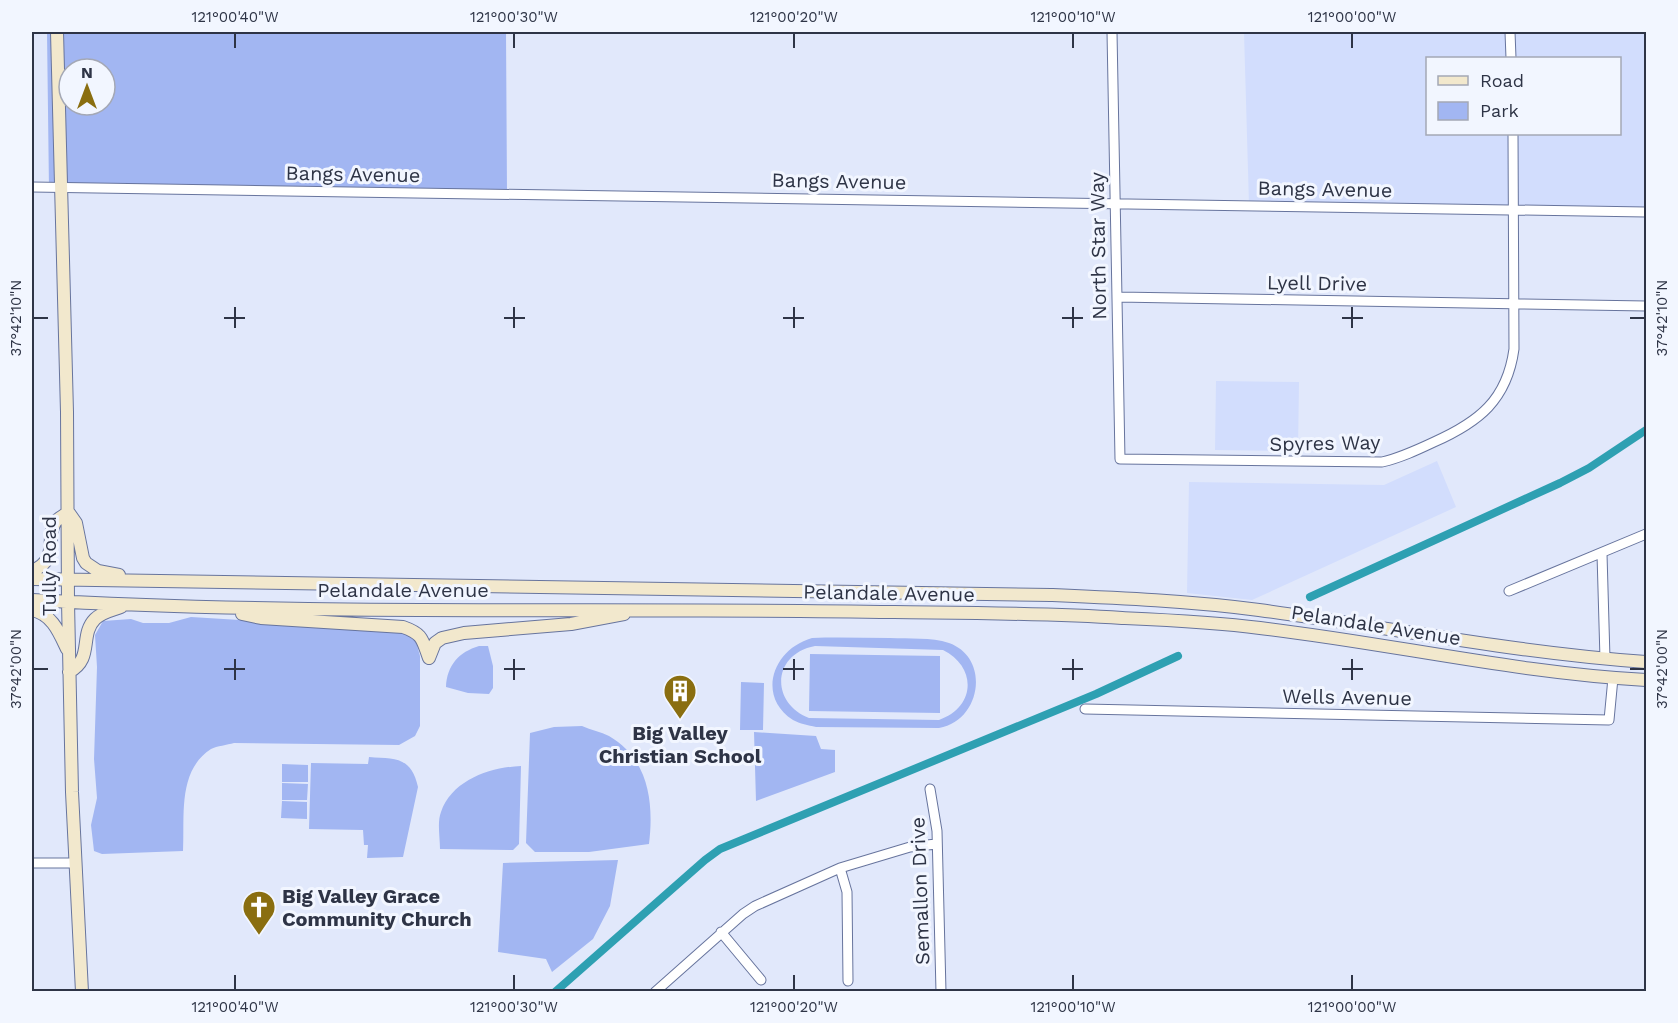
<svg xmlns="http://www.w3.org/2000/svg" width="1678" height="1023" viewBox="0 0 1678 1023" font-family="'Work Sans',sans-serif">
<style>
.built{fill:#d2ddfd;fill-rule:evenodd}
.green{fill:#a2b6f2;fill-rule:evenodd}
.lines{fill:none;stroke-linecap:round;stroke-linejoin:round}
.canal{stroke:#2ea0b2;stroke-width:8}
.street-casing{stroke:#67749d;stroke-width:11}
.secondary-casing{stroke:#67749d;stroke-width:14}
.street{stroke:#fff;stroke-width:9}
.secondary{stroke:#f2e8cd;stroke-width:12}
.ticks{fill:none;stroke:#2e3446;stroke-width:2}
.labels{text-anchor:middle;stroke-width:6;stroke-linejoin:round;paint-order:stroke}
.street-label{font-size:20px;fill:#2e3446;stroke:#f2f6ff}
.poi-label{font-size:20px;font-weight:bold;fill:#2e3446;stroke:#f2f6ff}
.neatline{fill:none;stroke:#2e3446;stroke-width:2}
.ticks-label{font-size:15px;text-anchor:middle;fill:#2e3446}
</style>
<rect width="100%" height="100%" fill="#e1e8fb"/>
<path class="built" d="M1244,32h402v179l-397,-6zM1428,58h192v76h-192z
M1216,381l83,1 -1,69 -83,-1z
M1437,461l19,46 -204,93 -65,-7 2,-111 195,3z"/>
<path class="green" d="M47,32h459l1,162 -458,-4zM69,69h36v36h-36z
M191,617l209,13 15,8 5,18v70l-5,10 -16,9 -165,-2c-7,2 -17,3 -23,6 -34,22 -26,68 -28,102l-81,3 -8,-3 -3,-26 6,-27 -3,-39 3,-92 -2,-32 8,-14 28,-2 12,4h26z
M812,638c26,-1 52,0 78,0 19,1 41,-1 59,5 42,15 32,78 -10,85l-123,-1c-8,-2 -16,-3 -23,-7 -37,-24 -20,-71 19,-82zM815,646l128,4c34,17 33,57 -4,70l-130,-2c-39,-15 -37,-64 6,-72z
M479,646h9l5,20v22l-4,6 -21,-1 -22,-6c1,-22 13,-35 33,-41z
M810,654l130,2v57l-131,-2z
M741,682l23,1 -1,47h-23z
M582,726c9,4 19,6 27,10 40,23 45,67 40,108l-60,8h-54l-9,-9 4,-110 24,-6z
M754,732l62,4 5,13 14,1v22l-79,29z
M369,757c26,2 42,-1 49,30l-15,70 -36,1 1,-13h-4l-1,-15 -54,-1 2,-66 57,1z
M282,764l26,1v17h-26z
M521,766l-2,78 -6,6 -73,-1c0,-12 -3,-27 1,-37 11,-32 50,-45 80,-46z
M282,783l26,1 -1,16h-25z
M282,801l25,1v17l-26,-1z
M618,860l-8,46 -17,33 -41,33 -6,-13 -48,-7 5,-89z"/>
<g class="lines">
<path class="canal" d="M1310,597l250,-114 29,-15 57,-38
M555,992l150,-132 15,-11 376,-155 82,-38"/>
<g class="street-casing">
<path id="street" d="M1112,32l8,427 262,3c18,-4 35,-12 52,-20 45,-20 73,-42 80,-93l-1,-215
M1510,32l1,26
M32,187l1614,25
M1118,297l528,9
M1602,554l3,105
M1509,591l137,-57
M1085,709l524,11 4,-42
M930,789l7,42 4,161
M32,863h42
M840,868l7,24 1,89
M721,932l40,48
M655,992l88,-78 12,-8 85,-38 70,-21 26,-3"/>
</g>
<g class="secondary-casing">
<path id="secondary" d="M57,32l10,380 1,190 4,190 10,200
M69,513l7,10 7,35 3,5 12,8 21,4
M32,571c29,-12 12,-34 24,-50 3,-3 9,-6 12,-9
M32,579l1019,16c69,3 139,6 208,15 130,17 257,43 387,52
M32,600c287,16 574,7 862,12 76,1 152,1 228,6 45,2 92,4 138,10 129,15 256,45 386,52
M32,610c20,4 27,22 35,39
M242,614l19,4 142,9c20,7 19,12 26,31
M429,658l6,-15 7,-5 22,-5 107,-9 53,-10
M69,672c25,-13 10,-37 26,-53 7,-7 18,-9 26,-12"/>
</g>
<use href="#street" class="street"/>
<use href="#secondary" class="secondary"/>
</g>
<path class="ticks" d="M235,33v15M514,33v15M794,33v15M1073,33v15M1352,33v15M235,307v21M514,307v21M794,307v21M1073,307v21M1352,307v21M33,318h15M224,318h21M504,318h21M783,318h21M1062,318h21M1342,318h21M1630,318h15M235,659v21M514,659v21M794,659v21M1073,659v21M1352,659v21M33,669h15M224,669h21M504,669h21M783,669h21M1062,669h21M1342,669h21M1630,669h15M235,975v15M514,975v15M794,975v15M1073,975v15M1352,975v15"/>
<defs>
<g id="building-pin" transform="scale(1.725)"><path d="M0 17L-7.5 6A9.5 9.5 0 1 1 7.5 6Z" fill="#8a6e10" stroke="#f2f6ff"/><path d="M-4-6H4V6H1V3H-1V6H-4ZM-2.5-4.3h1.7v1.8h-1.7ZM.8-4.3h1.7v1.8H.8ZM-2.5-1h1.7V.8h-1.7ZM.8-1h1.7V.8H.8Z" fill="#fff"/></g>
<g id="church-pin" transform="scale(1.725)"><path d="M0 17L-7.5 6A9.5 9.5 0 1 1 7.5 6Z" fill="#8a6e10" stroke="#f2f6ff"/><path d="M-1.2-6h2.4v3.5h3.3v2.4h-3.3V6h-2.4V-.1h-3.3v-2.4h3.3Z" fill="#fff"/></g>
</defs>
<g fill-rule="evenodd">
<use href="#building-pin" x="680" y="691"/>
<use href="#church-pin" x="259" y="907"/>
</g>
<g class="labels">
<g class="street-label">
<text transform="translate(353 174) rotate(1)" y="7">Bangs Avenue</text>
<text transform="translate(839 181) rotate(1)" y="7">Bangs Avenue</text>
<text transform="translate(1325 189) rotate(1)" y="7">Bangs Avenue</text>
<text transform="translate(1098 246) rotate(-91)" y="7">North Star Way</text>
<text transform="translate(1317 283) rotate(1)" y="7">Lyell Drive</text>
<text transform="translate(1325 443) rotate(-1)" y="7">Spyres Way</text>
<text transform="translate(49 566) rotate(-90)" y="7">Tully Road</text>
<text x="403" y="597">Pelandale Avenue</text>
<text transform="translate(889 593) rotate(1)" y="7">Pelandale Avenue</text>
<text transform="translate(1376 625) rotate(9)" y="7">Pelandale Avenue</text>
<text transform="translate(1347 697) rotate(1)" y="7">Wells Avenue</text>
<text transform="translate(920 891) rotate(-92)" y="7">Semallon Drive</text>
</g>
<g class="poi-label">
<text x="680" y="740">Big Valley<tspan x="680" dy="23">Christian School</tspan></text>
<text x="282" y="903" text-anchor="start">Big Valley Grace<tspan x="282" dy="23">Community Church</tspan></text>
</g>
</g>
<rect width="1678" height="1023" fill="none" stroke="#f2f6ff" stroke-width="66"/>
<rect x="1426" y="57" width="195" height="78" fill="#f2f6ff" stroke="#a4a8b5" stroke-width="1.5"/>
<rect x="1438" y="76" width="30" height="9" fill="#f2e8cd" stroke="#a4a8b5" stroke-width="1.5"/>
<text x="1480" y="87" font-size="18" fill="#2e3446">Road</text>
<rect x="1438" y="102" width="30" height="18" fill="#a2b6f2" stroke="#a4a8b5" stroke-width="1.5"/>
<text x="1480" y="117" font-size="18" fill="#2e3446">Park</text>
<g transform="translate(87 87)"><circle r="28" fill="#f2f6ff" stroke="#a4a8b5" stroke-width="1.5"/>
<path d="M0-4.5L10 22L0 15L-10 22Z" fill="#8a6e10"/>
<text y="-9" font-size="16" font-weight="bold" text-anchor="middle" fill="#2e3446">N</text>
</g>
<rect x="33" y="33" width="1612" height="957" class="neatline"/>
<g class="ticks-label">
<text x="235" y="22">121°00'40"W</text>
<text x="514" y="22">121°00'30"W</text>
<text x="794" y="22">121°00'20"W</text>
<text x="1073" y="22">121°00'10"W</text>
<text x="1352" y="22">121°00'00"W</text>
<text transform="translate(16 318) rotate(-90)" y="5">37°42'10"N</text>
<text transform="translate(1662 318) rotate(-90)" y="5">37°42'10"N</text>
<text transform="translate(16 669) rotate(-90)" y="5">37°42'00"N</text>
<text transform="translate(1662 669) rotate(-90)" y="5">37°42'00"N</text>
<text x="235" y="1012">121°00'40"W</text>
<text x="514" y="1012">121°00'30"W</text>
<text x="794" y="1012">121°00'20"W</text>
<text x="1073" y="1012">121°00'10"W</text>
<text x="1352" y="1012">121°00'00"W</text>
</g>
</svg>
